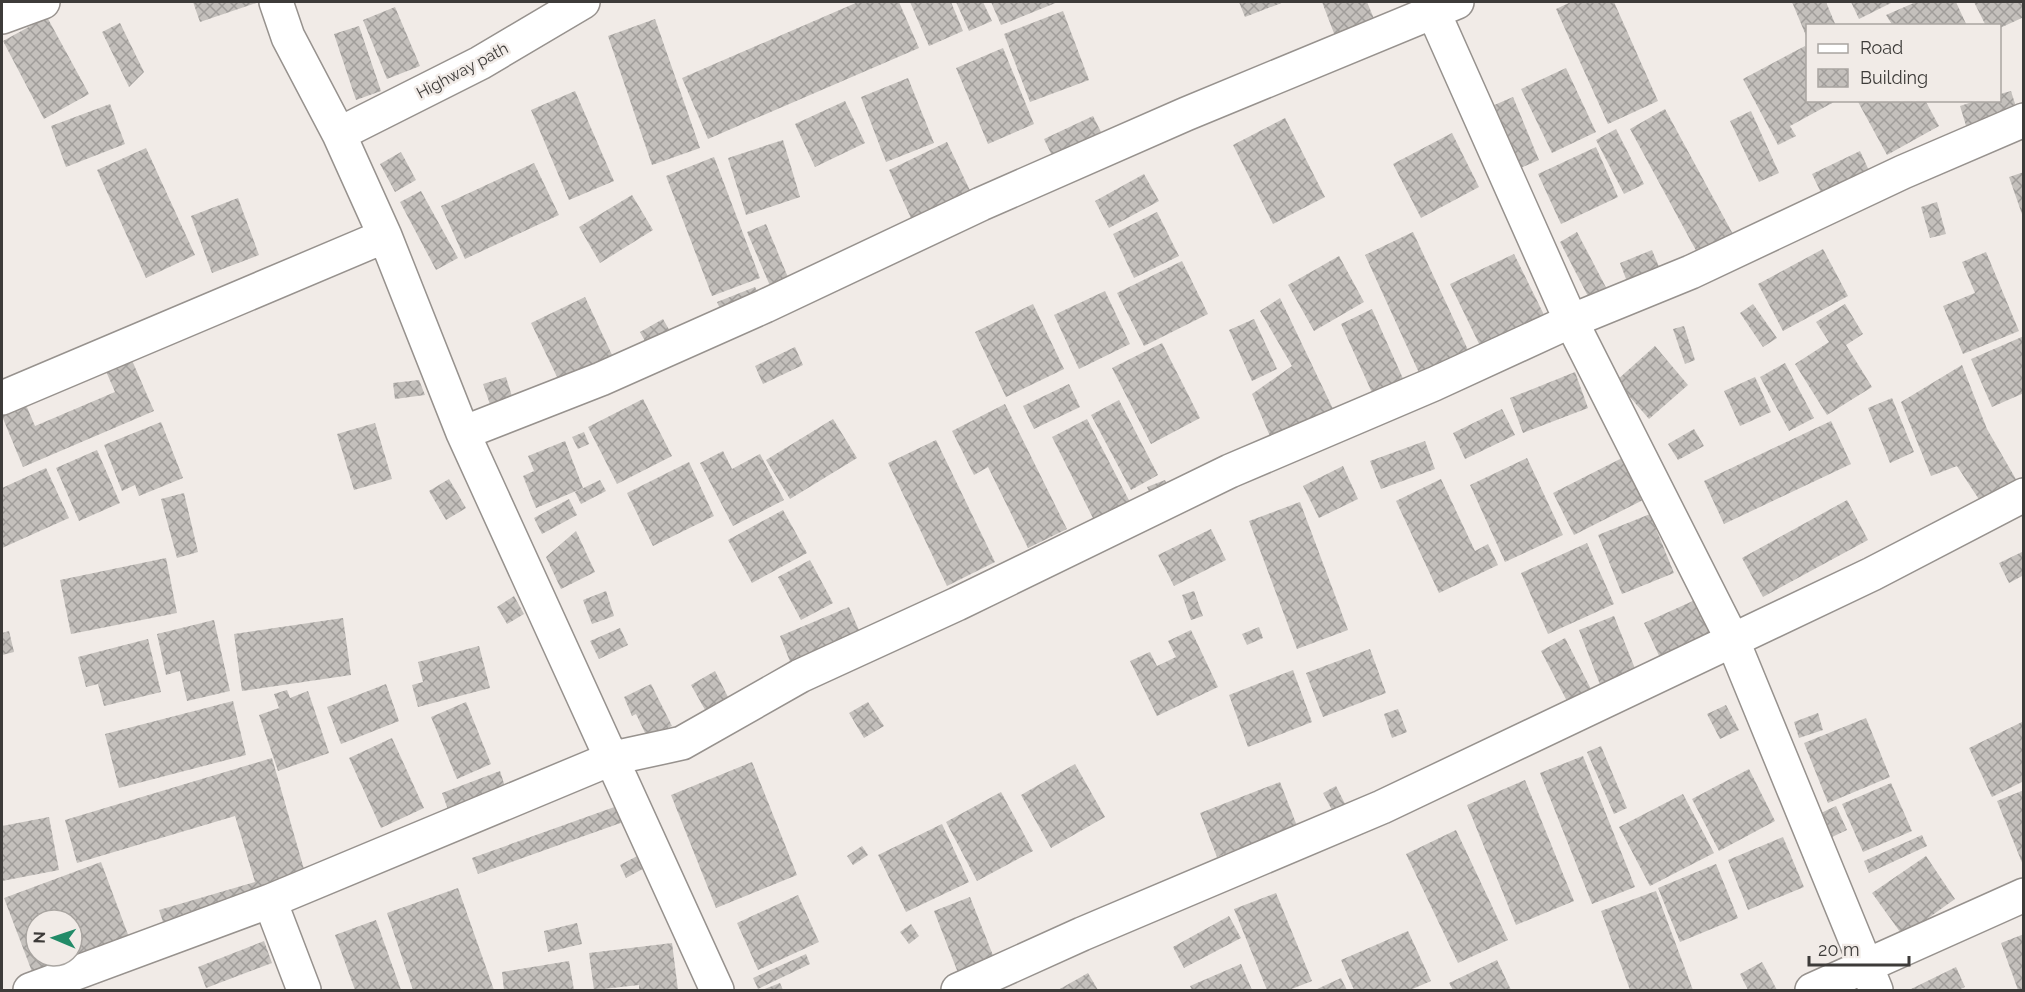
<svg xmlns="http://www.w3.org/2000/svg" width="2025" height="992" viewBox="0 0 2025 992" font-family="Raleway,sans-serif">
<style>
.building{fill:url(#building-cross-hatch);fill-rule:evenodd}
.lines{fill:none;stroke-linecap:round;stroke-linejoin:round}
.minor-casing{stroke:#97928e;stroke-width:36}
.minor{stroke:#fff;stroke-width:33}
.labels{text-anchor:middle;stroke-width:5;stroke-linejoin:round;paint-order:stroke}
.street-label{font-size:16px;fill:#3d3b39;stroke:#f1ebe7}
</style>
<defs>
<pattern id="building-cross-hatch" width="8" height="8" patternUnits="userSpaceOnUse" patternTransform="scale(1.5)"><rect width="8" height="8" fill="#c4c0bc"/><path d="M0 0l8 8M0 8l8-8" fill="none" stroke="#a09d9a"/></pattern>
</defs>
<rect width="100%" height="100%" fill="#f1ebe7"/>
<path class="building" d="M193,2h66l-59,20z
M858,2h41l20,46 -211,91 -26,-61z
M910,2h41l12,29 -34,15z
M956,2h27l9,19 -23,10z
M991,2h67l-57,23z
M1239,2h45l-39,15z
M1322,2h45l8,19 -40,15z
M1571,2h43l44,99 -50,23 -52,-115z
M1792,2h34l10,24h-28l-1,12z
M1851,2h42l-34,17z
M1916,2h40l11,24h-74l-7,-11z
M1974,2h50v15l-24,11v-2h-14z
M395,7l25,59 -33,13 -24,-59z
M1063,11l26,69 -59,22 -26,-68z
M47,17l42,77 -45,25 -41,-78z
M655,19l45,129 -48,17 -44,-129z
M120,23l24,49 -15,15 -27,-55z
M359,26l22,65 -25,9 -22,-66z
M1805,46l3,5v49l26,2 -44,24 6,10 -18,9 -35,-66z
M1003,48l31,76 -46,20 -32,-76z
M1566,68l30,64 -44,21 -31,-64z
M908,78l26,65 -48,19 -25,-65z
M575,91l39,90 -45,19 -38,-90z
M2011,91l7,22 -51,16 -7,-23 18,-6h22v-6z
M1513,97l26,63 -21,9 -26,-63z
M1857,100h68l14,26 -52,29z
M845,101l20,42 -50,24 -20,-43z
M110,104l15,40 -59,23 -15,-41z
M1665,109l69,127 -35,20 -69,-127z
M1751,111l28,62 -20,9 -29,-61z
M1093,116l12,24 -49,24 -12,-25z
M1285,118l40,79 -52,27 -40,-79z
M1616,129l28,55 -20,10 -28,-54z
M1452,133l27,54 -58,31 -28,-54z
M783,140l17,57 -54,18 -18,-57z
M947,142l28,59 -59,28 -27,-59z
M1596,147l22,50 -57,27 -23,-50z
M146,148l49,107 -49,23 -49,-108z
M1860,151l12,26 -47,24 -13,-27z
M401,152l15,28 -21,12 -15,-28z
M714,157l46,121 -48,18 -46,-120z
M534,163l25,52 -94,44 -24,-53z
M2024,172v45h-1l-14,-40z
M1144,174l15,27 -50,27 -14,-27z
M421,191l37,67 -22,12 -36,-68z
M632,195l21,35 -53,33 -21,-36z
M238,198l21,57 -47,18 -21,-57z
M1937,202l9,32 -16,4 -9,-31z
M1157,212l22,44 -45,22 -21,-44z
M766,224l26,63 -18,8 -27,-63z
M1413,232l56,120 -49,23 -55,-120z
M1577,232l33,63 -18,9 -32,-62z
M1823,249l25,47 -65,35 -25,-47z
M1652,250l10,24 -33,13 -9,-24z
M1986,252l33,79 -56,23 -20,-48 32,-13 -13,-31z
M1514,254l34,69 -64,31 -34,-70z
M1339,256l25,46 -50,29 -26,-46z
M1182,261l26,53 -64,32 -27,-53z
M755,287l7,15 -38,16 -7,-16z
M1105,291l25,53 -51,25 -25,-54z
M585,297l28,60 -53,26 -29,-60z
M1280,298l54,113 -62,30 -20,-47 40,-28 -32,-55z
M1033,304l31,65 -58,28 -31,-65z
M1753,304l24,34 -14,9 -23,-34z
M1845,304l18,30 -17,11 26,42 -45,28 -32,-51 34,-22 -13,-20z
M1372,309l33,74 -31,14 -33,-73z
M663,319l12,21 -24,12 -11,-20z
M1254,319l23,50 -25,12 -23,-51z
M1684,326l11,34 -10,4 -12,-35z
M2024,336v57l-32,14 -21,-48z
M1162,343l38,75 -49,26 -39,-76z
M1655,346l33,39 -39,34 -33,-38z
M795,347l8,18 -40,19 -8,-18z
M131,358l23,53 -131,56 -21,-51v-17l18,-8 15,35 80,-34 -10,-23z
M1785,363l29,55 -25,13 -29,-54z
M1962,365l25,64 34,59 -37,19 -27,-41 -26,10 -30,-74z
M1575,372l13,36 -65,25 -13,-35z
M506,377l9,29 -22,7 -10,-29z
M1755,377l16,35 -31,14 -16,-35z
M419,380l6,15 -30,4 -2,-16z
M1069,384l11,23 -46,22 -11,-23z
M1892,398l22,54 -24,11 -22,-55z
M643,399l29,57 -55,28 -29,-57z
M1119,400l39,75 -27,15 -40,-75z
M1005,404l62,125 -39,19 -40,-81 -14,8 -22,-44z
M1502,409l13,26 -50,24 -12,-26z
M833,419l24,39 -67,41 -24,-39z
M1087,419l47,91 -36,18 -46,-91z
M1831,421l20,43 -127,60 -20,-43z
M161,422l22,56 -44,18 -4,-11 -13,6 -18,-46z
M375,423l17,56 -38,11 -17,-56z
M1694,429l10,17 -26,14 -10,-16z
M584,432l5,12 -11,5 -6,-12z
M936,440l59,122 -48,24 -59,-123z
M565,441l18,47 -47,20 -13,-32 11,-5 -6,-15z
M1425,441l10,28 -54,20 -11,-28z
M97,450l23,53 -41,18 -23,-53z
M723,451l9,18 28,-15 24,46 -51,26 -33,-63z
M1624,457l21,42 -71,36 -21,-42z
M1527,458l36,77 -58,27 -35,-77z
M689,462l25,54 -61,30 -26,-53z
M1343,466l15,33 -39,19 -16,-32z
M46,468l23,50 -67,30v-60z
M449,479l17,29 -20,12 -17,-29z
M1441,479l34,72 13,-7 10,21 -59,28 -43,-92z
M600,480l6,11 -25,13 -6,-12z
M1165,480l7,16 -18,8 -7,-17z
M184,493l14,59 -21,6 -16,-59z
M569,499l8,16 -35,19 -8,-16z
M1847,500l21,40 -105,57 -21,-39z
M1300,502l48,128 -51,19 -48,-128z
M783,510l24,43 -55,30 -24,-43z
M1650,514l24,59 -52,21 -24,-59z
M1211,529l15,31 -52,26 -16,-31z
M576,531l19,41 -34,17 -15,-32z
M1587,543l27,61 -66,30 -27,-61z
M2024,551v24l-15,8 -10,-20z
M166,558l11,55 -106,21 -11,-54z
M810,560l23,43 -32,17 -23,-43z
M606,591l8,25 -22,8 -9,-24z
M1194,591l9,25 -12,4 -9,-25z
M514,596l10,18 -17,10 -10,-17z
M1704,596l17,37 -60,27 -17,-37z
M849,607l12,28 -70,29 -11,-28z
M1614,616l26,65 -36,14 -25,-65z
M343,618l8,57 -109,16 -8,-57z
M214,620l16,71 -43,10 -7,-30 -14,4 -9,-41z
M1259,627l4,11 -16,7 -5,-11z
M620,628l8,17 -29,14 -9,-18z
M1191,630l27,57 -61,29 -27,-55 20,-9 7,14 19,-9 -8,-16z
M9,631l5,21 -12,3v-22z
M1565,638l29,57 -24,12 -29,-56z
M148,639l13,53 -57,14 -6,-22 -12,3 -8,-30z
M479,646l11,42 -72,19 -6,-22 11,-3 -5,-20z
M1370,649l16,44 -63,24 -17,-44z
M1293,670l19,52 -64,25 -19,-52z
M715,671l16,32 -23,12 -17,-30z
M386,684l13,37 -58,23 -14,-37z
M651,684l21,42 -25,11 -11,-23 -4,2 -8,-19z
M287,690l3,8 18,-7 21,62 -51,18 -19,-56 20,-7 -5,-14z
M233,701l13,54 -127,33 -14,-54z
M466,702l25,62 -34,15 -26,-62z
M868,702l16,24 -20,12 -15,-25z
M1726,705l13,25 -19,9 -13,-25z
M1398,709l9,23 -15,6 -8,-24z
M1818,713l5,17 -24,8 -5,-16z
M1866,718l24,59 -62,26 -24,-60z
M2024,721v60l-32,16 -23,-49z
M392,738l32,70 -43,20 -32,-70z
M1601,746l26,62 -13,6 -27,-62z
M1583,756l52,131 -43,17 -52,-131z
M272,758l36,125 -144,42 -5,-15 96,-28 -20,-66 -158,47 -12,-43z
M752,762l45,113 -81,33 -45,-113z
M1075,764l30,53 -54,31 -30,-53z
M1749,769l26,52 -56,30 -27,-52z
M500,771l7,22 -57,22 -8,-22z
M1525,780l49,121 -58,24 -49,-120z
M1280,782l17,44 -80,31 -17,-44z
M1891,783l21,48 -49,21 -21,-48z
M1336,786l9,18 -13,6 -9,-17z
M2024,790v75h-1l-26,-64z
M1001,792l32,59 -56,30 -31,-59z
M1683,794l31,59 -64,33 -31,-59z
M620,805l6,16 -148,53 -6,-16z
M1836,806l11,24 -15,7 -11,-24z
M49,817l10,53 -57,11v-55z
M942,824l27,58 -63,30 -28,-57z
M1456,830l52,110 -50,23 -52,-109z
M1922,835l5,11 -58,27 -5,-12z
M1783,837l21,50 -56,23 -20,-50z
M862,846l6,9 -15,10 -6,-9z
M643,853l7,12 -24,13 -6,-13z
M1926,856l29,43 -52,37 -31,-43z
M101,862l29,78 -96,37 -30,-79zM36,920h36v36h-36z
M1716,864l22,54 -58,24 -22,-54z
M458,888l36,102h-81l-26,-77z
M1656,891l37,99h-63l-29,-79z
M1276,893l36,88 -23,9h-22l-33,-81z
M798,895l21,47 -61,28 -21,-47z
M970,897l26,66 -36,15 -26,-67z
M1229,916l12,22 -57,30 -11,-21z
M376,920l25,70h-46l-20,-55z
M577,923l5,21 -34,8 -4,-21z
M911,924l8,12 -10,8 -9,-12z
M1408,931l23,50 -21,9h-56l-13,-30z
M2024,934v56h-6l-17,-47z
M264,941l8,22 -66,25 -8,-21z
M672,943l6,47h-39v-5l-45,5 -5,-37z
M806,954l4,10 -52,25 -5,-11z
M1497,960l14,30h-58l-4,-7z
M569,961l5,29h-70l-2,-18z
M1762,962l15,28h-29l-8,-16z
M1241,964l11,26h-60l-2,-4z
M1956,967l9,20 -7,3h-49z
M1088,973l10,17h-40z
M1341,978l6,12h-32z
M780,983l3,7h-21z"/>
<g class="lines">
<g class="minor-casing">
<path id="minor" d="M276,2l12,35 51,97 46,102 78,197 254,557
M1429,2l142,319 161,318 144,351
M2,17l41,-15
M339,134l141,-71 103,-61
M2,398l383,-162
M463,433l138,-54 164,-73 216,-102 205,-90 271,-112
M270,901l34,89
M30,990l240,-89 343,-143 69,-15 118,-67 157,-72 273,-133 204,-87 137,-63 120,-49 212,-100 121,-52
M958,990l124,-56 300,-127 490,-233 152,-79
M1812,990l212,-95"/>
</g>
<use href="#minor" class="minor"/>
</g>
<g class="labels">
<g class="street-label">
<text transform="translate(462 70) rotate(-28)" y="6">Highway path</text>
</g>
</g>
<rect width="2025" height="992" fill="none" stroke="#3d3b39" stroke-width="6"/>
<rect x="1806" y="24" width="195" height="78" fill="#f1ebe7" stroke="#a9a5a1" stroke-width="1.5"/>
<rect x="1818" y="44" width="30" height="9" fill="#ffffff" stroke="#a9a5a1" stroke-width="1.5"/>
<text x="1860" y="54" font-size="18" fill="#3d3b39">Road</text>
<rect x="1818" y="69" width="30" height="18" fill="url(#building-cross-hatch)" stroke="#a9a5a1" stroke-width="1.5"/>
<text x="1860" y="84" font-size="18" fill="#3d3b39">Building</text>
<g transform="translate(54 938) rotate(272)"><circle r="28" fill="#f1ebe7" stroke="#a9a5a1" stroke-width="1.5"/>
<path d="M0-4.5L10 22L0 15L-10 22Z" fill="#228b68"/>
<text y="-9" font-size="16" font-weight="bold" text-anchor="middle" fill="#3d3b39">N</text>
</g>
<path d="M1809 956v9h100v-9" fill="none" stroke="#3d3b39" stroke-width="3"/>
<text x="1818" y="956" font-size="18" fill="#3d3b39" stroke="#f1ebe7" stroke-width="4.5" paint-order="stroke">20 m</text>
</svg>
